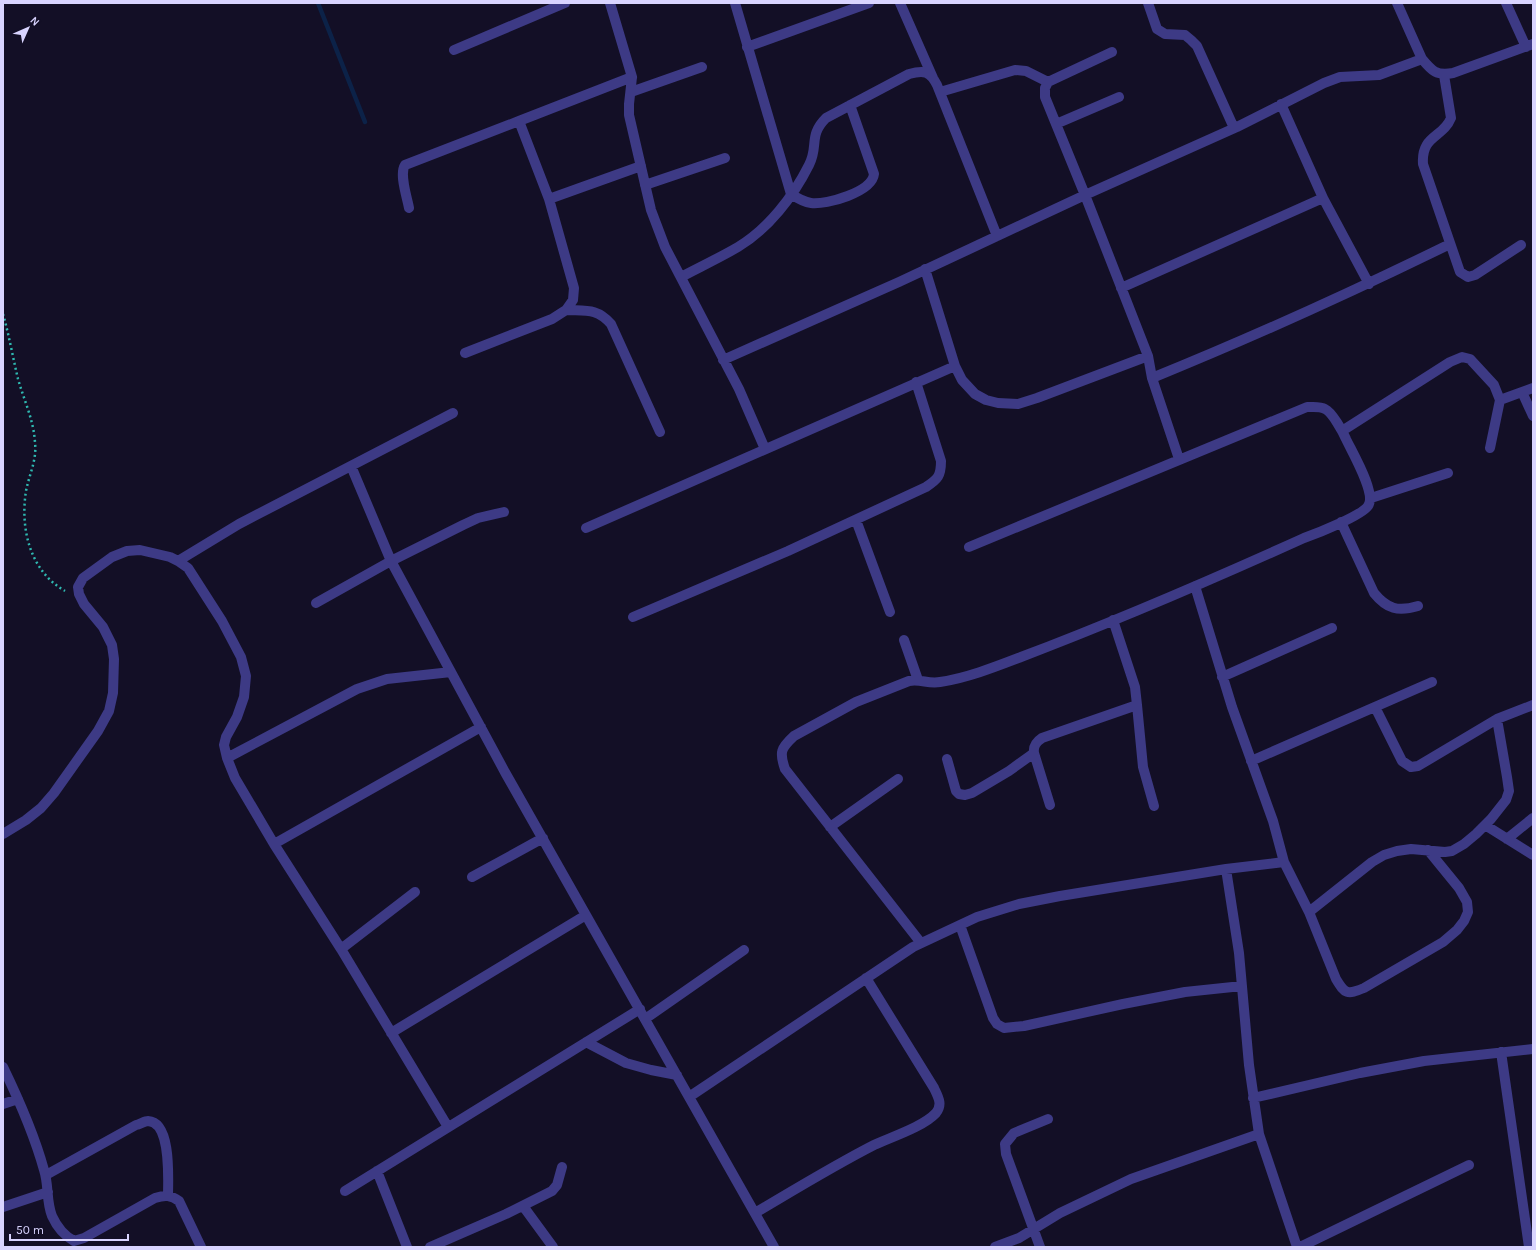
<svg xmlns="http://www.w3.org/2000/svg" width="1536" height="1250" viewBox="0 0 1536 1250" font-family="Karla,sans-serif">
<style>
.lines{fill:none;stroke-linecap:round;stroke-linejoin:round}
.stream{stroke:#0c2248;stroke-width:4.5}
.path{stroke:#2fb8b0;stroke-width:2.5;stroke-dasharray:2 3;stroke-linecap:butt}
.street{stroke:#3d3a85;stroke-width:10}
</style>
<rect width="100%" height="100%" fill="#130f26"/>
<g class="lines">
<path class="stream" d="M318,3l47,119"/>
<path class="path" d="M3,314c6,21 10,44 15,65 6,21 16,42 17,64 2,17 -6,32 -9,48 -6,38 4,80 39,100"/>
<path class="street" d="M735,3l56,191c6,4 12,8 20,9 16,2 61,-11 63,-29l-24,-69
M900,3l33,75
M1148,3l9,26 8,5 20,1 6,5 6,6 37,82
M1397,3l25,56
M1506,3l20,44
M747,47l122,-44
M454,50l111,-47
M1112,52l-64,30 -3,6v9l40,98 63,161 4,22 27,81
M1444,75l7,43c-8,20 -30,17 -28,46l37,108 8,5 7,-2 46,-30
M632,77l-3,27v11l22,95 14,37 74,142 26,60
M631,92l71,-25
M940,92l75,-22 11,1 22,11
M1281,104l42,94 46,86
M1056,124l63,-27
M645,185l80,-27
M549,199l92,-33
M409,208c-2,-11 -10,-34 -4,-43l114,-44
M925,269l30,97 7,14 13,14 11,6 12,3 20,1 19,-6 111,-42
M681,277c19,-10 38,-19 57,-30 30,-18 55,-50 71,-82 10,-19 -1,-29 17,-47l83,-44c15,-4 21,-3 28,11l60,151
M1121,288l202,-90
M566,310c20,1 31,-2 45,14l49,108
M465,353l87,-34 14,-9 7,-10 1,-12 -25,-89 -30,-78 113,-44 -22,-74
M723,360l176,-78 186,-87 152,-68 87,-44 16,-6 39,-2 43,-16c10,12 14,17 31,14l80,-29
M1152,378c101,-41 200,-86 298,-134
M1522,392l11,24
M1342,431l108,-69 12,-5 8,2 24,26 6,15 33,-12
M1490,448l10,-48
M351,466l40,95 115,213 183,323 224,-150 64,-30 42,-13 41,-8 166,-27 58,-7 -11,-41 -41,-114 -37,-121
M1371,498l77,-25
M856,520l34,92
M1341,522l33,71c13,16 24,19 44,13
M586,528l369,-162
M178,561l61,-37 214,-111
M316,603l75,-42 72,-36 15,-7 26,-6
M633,617l155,-66 138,-64c12,-8 15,-11 15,-26l-25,-79
M904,640l14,40
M1222,677l110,-49
M1137,705l6,62 11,39
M1375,707l27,54 9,6 7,-1 79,-47 36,-14
M227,758l130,-69 30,-10 64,-7
M947,759l9,32 3,3 6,1 7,-2 37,-22 25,-18
M1251,761l181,-79
M1050,805l-16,-52c-1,-7 2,-11 8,-15l95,-33 -2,-18 -22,-67
M1485,825l48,30
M830,827l68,-48
M3,834l23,-14 15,-12 13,-15 44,-62 11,-20 4,-18 1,-34 -2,-14 -9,-18 -19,-23 -5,-10 -1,-7 5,-9 29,-21 15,-6 13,-1 30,7 8,4 10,7 34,53 19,36 5,19 -2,21 -7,20 -11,20 -2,8 3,13 8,20 39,66 67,105 107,178
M1507,839l26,-21
M274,844l207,-117
M1284,862l25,50 63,-50 12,-7 13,-4 14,-2 34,3 7,-1 12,-7 12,-10 15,-15 15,-19 3,-9 -2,-14 -10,-58
M1226,869l13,84 10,112 10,69 38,113
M472,877l71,-39
M1309,912l27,67c9,15 11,16 28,9l79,-46 14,-12 7,-9 4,-9 -1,-10 -8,-14 -31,-38
M960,925l33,93 4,6 7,4 20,-2 99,-22 62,-12 57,-6
M921,943l-136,-174c-6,-17 -4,-21 9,-33l62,-34 53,-21c12,-2 19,3 31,1 27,-4 55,-15 81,-25 95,-36 190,-77 283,-119 14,-5 57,-22 64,-32 9,-12 -16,-54 -22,-67 -3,-7 -14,-27 -21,-30 -5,-3 -12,-2 -18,-2l-338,140
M341,949l74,-57
M645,1019l99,-69
M391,1033l195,-118
M586,1042l40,21 25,7 26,5
M1501,1052l28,195
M3,1067c16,33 31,67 41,103 5,15 2,31 8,46 5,11 11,19 22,25l10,-3 71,-40c10,-3 16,-3 24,3l22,46
M689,1097l85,150
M1253,1098l107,-25 64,-12 109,-12
M3,1104l15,-5
M377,1171l30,76
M46,1175l90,-50c4,-1 9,-4 12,-4 24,1 20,59 20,75
M345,1191l295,-182
M523,1206l30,41
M3,1207l45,-15
M755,1213c39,-23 78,-47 119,-68 17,-8 49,-18 62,-32 7,-9 2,-16 -2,-25l-68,-110
M430,1247l76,-33 46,-23 5,-6 5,-18
M995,1247l24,-9 41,-25 71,-34 128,-45
M1040,1247l-34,-93 -1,-10 9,-11 34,-14
M1300,1247l169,-82"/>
</g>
<rect width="1536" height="1250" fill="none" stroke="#d9d4ff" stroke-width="8"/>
<g transform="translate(28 28) rotate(45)" stroke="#130f26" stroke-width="3" paint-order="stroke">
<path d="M0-3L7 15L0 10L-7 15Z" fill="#d9d4ff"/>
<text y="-6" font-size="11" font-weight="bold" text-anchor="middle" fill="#d9d4ff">N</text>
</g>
<path d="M10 1234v6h118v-6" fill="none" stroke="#d9d4ff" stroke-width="2"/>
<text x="16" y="1234" font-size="12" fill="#d9d4ff" stroke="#130f26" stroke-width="3" paint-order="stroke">50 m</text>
</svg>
